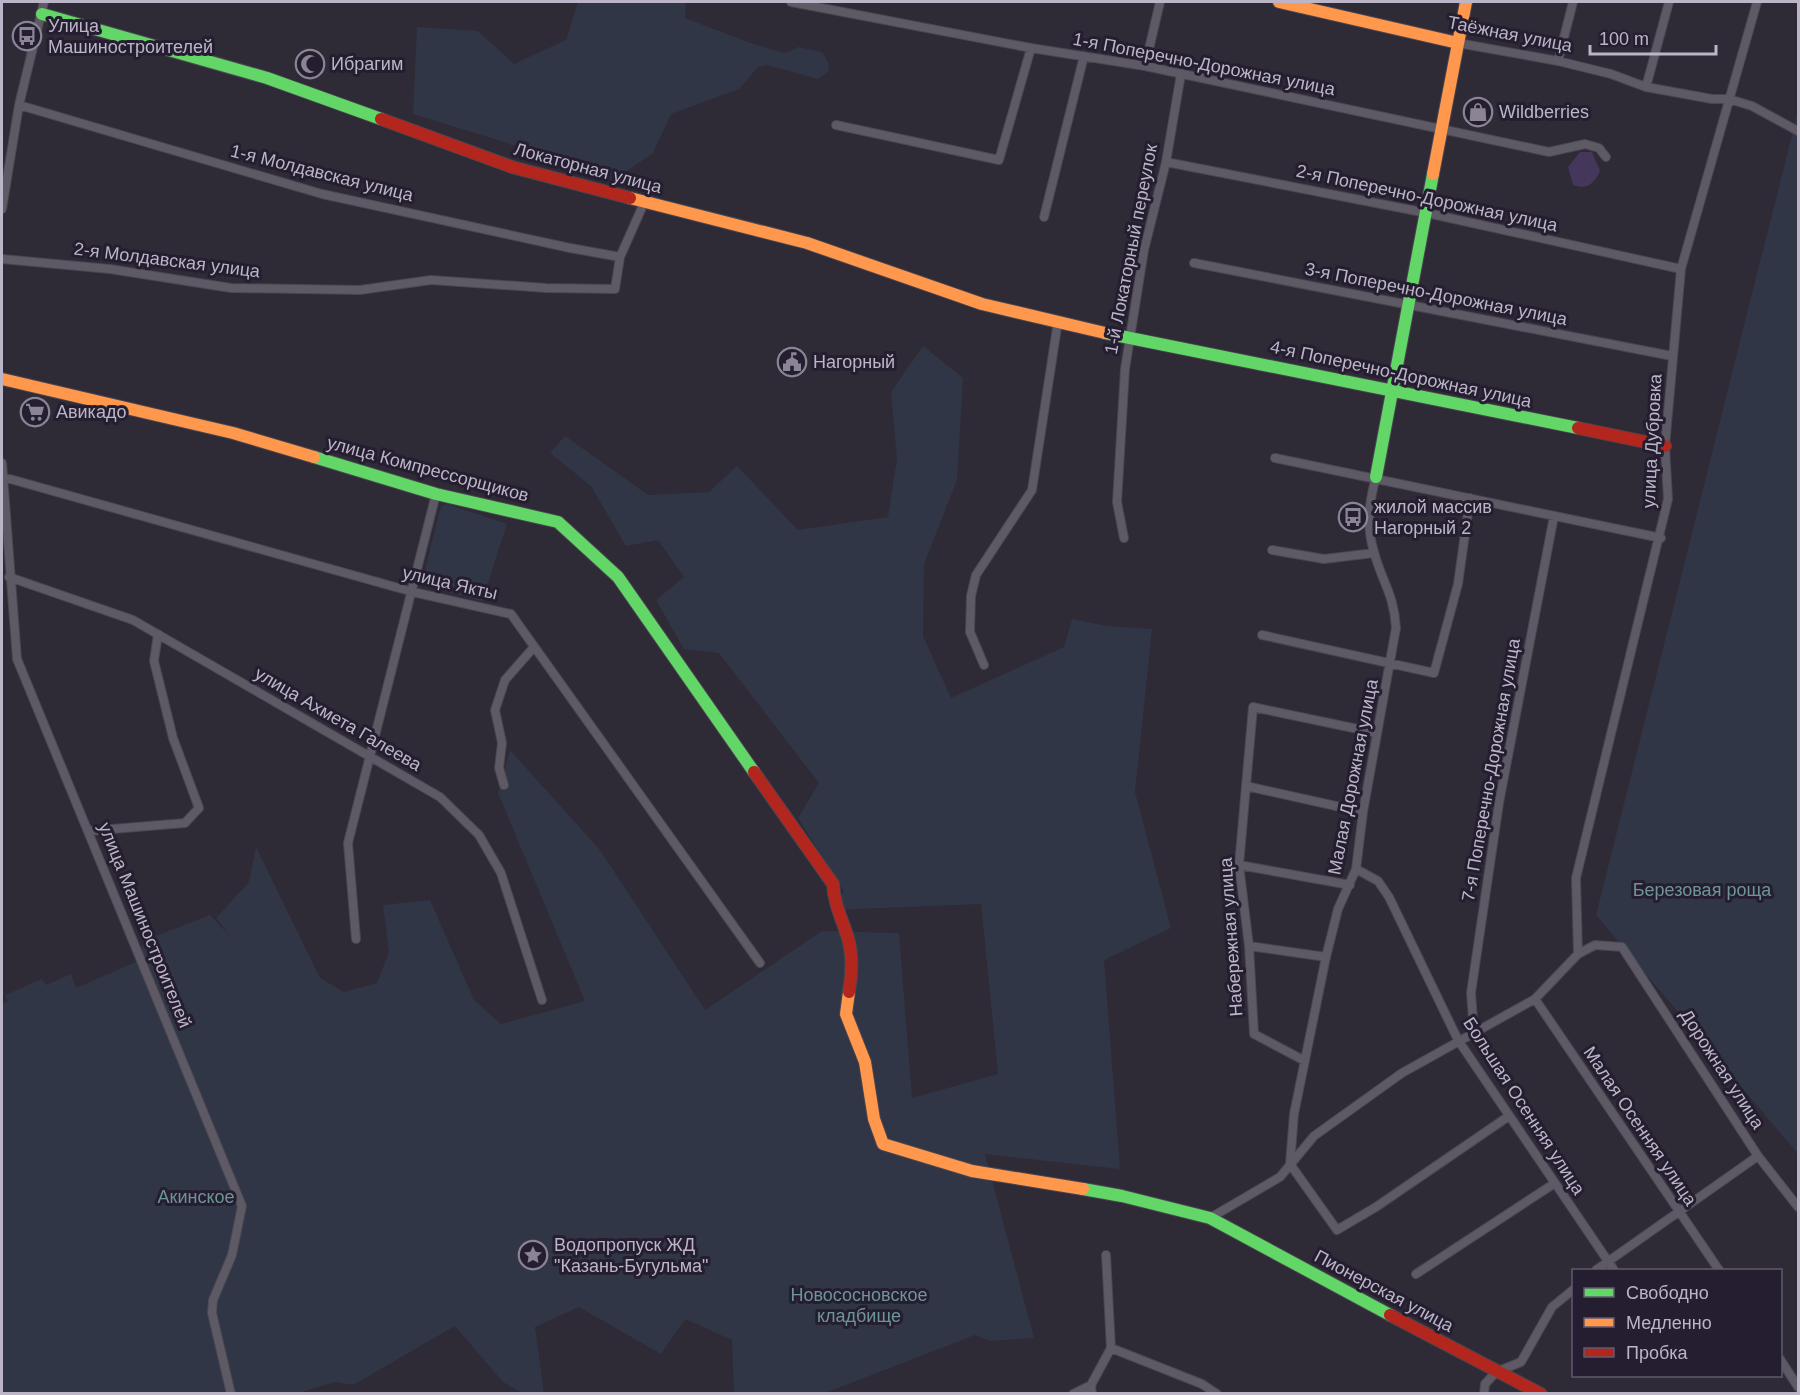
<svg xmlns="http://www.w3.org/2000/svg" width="1800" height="1395" viewBox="0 0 1800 1395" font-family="Arial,sans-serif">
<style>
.green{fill:#313646}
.water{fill:#45375b}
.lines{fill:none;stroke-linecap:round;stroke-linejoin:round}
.street-casing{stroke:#4a4650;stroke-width:10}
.fast-casing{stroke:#494550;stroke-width:14}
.slow-casing{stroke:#494550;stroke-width:14}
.jam-casing{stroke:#494550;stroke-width:14}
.street{stroke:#5e5a65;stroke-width:8}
.fast{stroke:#63d668;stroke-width:12}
.slow{stroke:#ff974d;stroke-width:12}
.jam{stroke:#b3261e;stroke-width:12}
.labels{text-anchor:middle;stroke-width:6;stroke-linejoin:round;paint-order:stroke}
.poi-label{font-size:18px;fill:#bcb5c7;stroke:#251e31;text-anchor:start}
.street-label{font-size:18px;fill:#bcb5c7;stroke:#251e31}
.park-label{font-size:18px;fill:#6e9596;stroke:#251e31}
</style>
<rect width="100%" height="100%" fill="#2e2a36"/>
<path class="green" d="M578,2h108l-1,16 68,26 32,9 13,-6 24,5 6,10 1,9 -11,8 -51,-14 -9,2 -19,22 -68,25 -18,39 -35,24 -205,-63 4,-87 61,4 36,33 52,-24z
M1798,111v1043l-202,-239z
M923,346l40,32 -6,102 -33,84 -1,72 28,62 113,-51 8,-28 35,7 45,3 -17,163 36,136 -67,32 16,209 -135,-15 49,184 -44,3 -15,-6 -150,58h-91l-2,-53 -47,-21 -24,35 -82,-47 -44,20 9,66h-22l-19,-11 -48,-56 -102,59 -18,-3 -37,11 -296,1v-390l6,-3 -3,-6 37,-16 4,6 25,-11 5,14 62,-27 5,-20 67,-26 20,21 -14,-18 33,-36 7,-35 64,131 24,14 33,-9 12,-31 -6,-47 47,-5 44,100 27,24 84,-23 -87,-208 12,-43 90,100 105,160 117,-79 77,2 13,165 86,-24 -17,-170 -148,6 11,-19 -46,-73 21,-35 -100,-130 -35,-4 -28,-49 28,-23 -26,-37 -32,6 -35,-60 -41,-33 15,-17 83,59 61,-3 28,-26 61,64 90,-13 9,-58 -6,-67z
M447,504l60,20 -25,77 -56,-15 -4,-4 19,-76z"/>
<path class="water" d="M1580,152h12l8,19c-6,13 -13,19 -27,14l-5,-18z"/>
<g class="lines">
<g class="street-casing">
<path id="street" d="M791,2l240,46 114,18 404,86 36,-8 14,4 7,9
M1458,43l100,18 53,13 35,13 66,12h17l23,7 46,25
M1558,61l15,-59
M1145,66l15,-64
M1646,87l23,-85
M19,105l303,89 248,54 50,9
M836,125l163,35 32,-112
M1166,162l261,51 254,56
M2,209l17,-104 25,-103
M1044,217l40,-161
M2,259l108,10 121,19 129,2 71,-10 115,8 69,1 5,-32 24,-54
M1194,263l478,93
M1275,458l386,80
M2,463l15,196 225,547 -10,49 -19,45 -1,13 19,81
M3,477l410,115 98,22 249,349
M1124,538l-7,-36 8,-133 19,-119 22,-88 15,-88
M1272,550l52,9 50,-6
M9,577l124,43 307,177 39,38 22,38 41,127
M1262,635l172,38 24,-89 12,-86
M984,665l-14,-33 1,-36 5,-21 56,-85 26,-169
M504,785l-5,-17 3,-25 -7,-33 10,-30 29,-33
M1246,786l117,26
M88,831l97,-8 14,-15 -26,-70 -19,-77 4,-27
M1239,865l111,20
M1356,869l22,12 11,16 69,143 156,230
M356,939l-8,-96 88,-349
M1249,946l77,11
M1578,954l-2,-76 92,-379 -3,-53 16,-177 76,-267
M1535,999l184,271
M1474,1032l-3,-39 28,-190 55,-287
M1305,1061l-51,-27 -5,-88 -10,-81 14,-158 124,26
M1290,1164l4,-50 32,-157 12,-48 18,-40 7,-57 33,-184c-2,-34 -14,-46 -22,-76 -8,-26 -5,-50 2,-75
M1290,1164l47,66 39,-23 133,-91
M1210,1218l70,-41 34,-41 88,-63 133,-74 43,-45 17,-9 27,2 136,209 40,51
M1596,1270l162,-114
M1416,1274l139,-91
M1111,1348l91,36 15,10
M1780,1359l18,28
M1073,1394l18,-9
M1092,1394l-1,-9 20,-37 -5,-93
M1484,1394l1,-10 11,-12 25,-10 31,-55 22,-18"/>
</g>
<g class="fast-casing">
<path id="fast" d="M42,14l225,64 114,41
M1105,333l473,95
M314,457l122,37 122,28 60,55 136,195
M1376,477l57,-303
M1083,1189l39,7 88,22 180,97"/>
</g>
<g class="slow-casing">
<path id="slow" d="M1279,2l179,41
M1433,174l33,-172
M630,198l177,45 175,61 123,29
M2,379l231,54 81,24
M849,992l-3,22 19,48 9,57 9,25 89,27 111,18"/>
</g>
<g class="jam-casing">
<path id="jam" d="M381,119l131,48 118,31
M1578,428l87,18
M754,772l79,112c1,19 8,33 14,51 6,18 5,39 2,57
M1390,1315l151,79"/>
</g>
<use href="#street" class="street"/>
<use href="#fast" class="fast"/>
<use href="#slow" class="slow"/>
<use href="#jam" class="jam"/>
</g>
<defs>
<g id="bus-ring" transform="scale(1.5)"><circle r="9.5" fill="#251e31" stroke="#8a8494" stroke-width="1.5"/><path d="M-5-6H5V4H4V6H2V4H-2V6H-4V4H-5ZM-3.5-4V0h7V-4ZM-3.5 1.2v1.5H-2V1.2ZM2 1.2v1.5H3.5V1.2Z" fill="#8a8494"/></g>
<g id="mosque-ring" transform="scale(1.5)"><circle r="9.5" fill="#251e31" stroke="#8a8494" stroke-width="1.5"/><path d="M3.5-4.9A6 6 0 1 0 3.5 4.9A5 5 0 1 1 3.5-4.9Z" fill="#8a8494"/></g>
<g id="shop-ring" transform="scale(1.5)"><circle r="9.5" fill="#251e31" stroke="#8a8494" stroke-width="1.5"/><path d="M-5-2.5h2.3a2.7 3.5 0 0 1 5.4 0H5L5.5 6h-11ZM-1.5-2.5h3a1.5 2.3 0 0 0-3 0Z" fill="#8a8494"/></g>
<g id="civic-ring" transform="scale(1.5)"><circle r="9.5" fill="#251e31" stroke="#8a8494" stroke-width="1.5"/><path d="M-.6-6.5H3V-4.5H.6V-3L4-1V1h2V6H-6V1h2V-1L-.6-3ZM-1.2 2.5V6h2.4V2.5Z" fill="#8a8494"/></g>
<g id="supermarket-ring" transform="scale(1.5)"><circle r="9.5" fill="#251e31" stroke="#8a8494" stroke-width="1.5"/><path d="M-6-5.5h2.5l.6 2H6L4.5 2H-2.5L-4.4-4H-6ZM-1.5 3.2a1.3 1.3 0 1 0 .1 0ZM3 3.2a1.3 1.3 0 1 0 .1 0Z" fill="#8a8494"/></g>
<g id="sight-ring" transform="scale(1.5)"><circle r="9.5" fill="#251e31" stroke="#8a8494" stroke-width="1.5"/><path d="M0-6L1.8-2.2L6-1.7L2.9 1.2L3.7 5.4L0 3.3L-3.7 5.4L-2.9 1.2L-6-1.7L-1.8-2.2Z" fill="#8a8494"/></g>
</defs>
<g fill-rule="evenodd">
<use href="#bus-ring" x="27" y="36"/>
<use href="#mosque-ring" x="310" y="64"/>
<use href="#shop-ring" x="1478" y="112"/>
<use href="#civic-ring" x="792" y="362"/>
<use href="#supermarket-ring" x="35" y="412"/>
<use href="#bus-ring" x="1353" y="517"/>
<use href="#sight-ring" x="533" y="1255"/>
</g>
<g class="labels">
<g class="poi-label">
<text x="48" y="32">Улица<tspan x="48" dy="21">Машиностроителей</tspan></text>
<text x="331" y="70">Ибрагим</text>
<text x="1499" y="118">Wildberries</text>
<text x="813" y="368">Нагорный</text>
<text x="56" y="418">Авикадо</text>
<text x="1374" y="513">жилой массив<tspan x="1374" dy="21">Нагорный 2</tspan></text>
<text x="554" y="1251">Водопропуск ЖД<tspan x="554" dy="21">"Казань-Бугульма"</tspan></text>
</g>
<g class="street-label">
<text transform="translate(1510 34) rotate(11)" y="6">Таёжная улица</text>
<text transform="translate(1204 64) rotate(11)" y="6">1-я Поперечно-Дорожная улица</text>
<text transform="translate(588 168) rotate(15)" y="6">Локаторная улица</text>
<text transform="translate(322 173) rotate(14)" y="6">1-я Молдавская улица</text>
<text transform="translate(1427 198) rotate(12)" y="6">2-я Поперечно-Дорожная улица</text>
<text transform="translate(1131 249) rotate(-79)" y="6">1-й Локаторный переулок</text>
<text transform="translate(167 260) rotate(7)" y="6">2-я Молдавская улица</text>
<text transform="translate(1436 294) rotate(11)" y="6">3-я Поперечно-Дорожная улица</text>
<text transform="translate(1401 374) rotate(12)" y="6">4-я Поперечно-Дорожная улица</text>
<text transform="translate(1652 441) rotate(-87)" y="6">улица Дубровка</text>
<text transform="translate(428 469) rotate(15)" y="6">улица Компрессорщиков</text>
<text transform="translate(450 583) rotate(13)" y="6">улица Якты</text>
<text transform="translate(338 719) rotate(30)" y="6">улица Ахмета Галеева</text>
<text transform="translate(1491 770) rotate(-80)" y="6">7-я Поперечно-Дорожная улица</text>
<text transform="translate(1353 777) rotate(-79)" y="6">Малая Дорожная улица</text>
<text transform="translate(145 925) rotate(68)" y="6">улица Машиностроителей</text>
<text transform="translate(1231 937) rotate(-94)" y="6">Набережная улица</text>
<text transform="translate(1722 1069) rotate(57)" y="6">Дорожная улица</text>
<text transform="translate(1524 1106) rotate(57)" y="6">Большая Осенняя улица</text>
<text transform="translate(1640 1126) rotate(56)" y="6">Малая Осенняя улица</text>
<text transform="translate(1384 1291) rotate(28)" y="6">Пионерская улица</text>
</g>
<g class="park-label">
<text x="1702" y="896">Березовая роща</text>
<text x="196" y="1203">Акинское</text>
<text x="859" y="1301">Новососновское<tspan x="859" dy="21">кладбище</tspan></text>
</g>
</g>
<rect width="1800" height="1395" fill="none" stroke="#bcb5c7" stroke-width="6"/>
<rect x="1572" y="1269" width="210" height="108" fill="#251e31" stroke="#615a6d" stroke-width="1.5"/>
<rect x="1584" y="1288" width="30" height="9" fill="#63d668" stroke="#615a6d" stroke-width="1.5"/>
<text x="1626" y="1299" font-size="18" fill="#bcb5c7">Свободно</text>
<rect x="1584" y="1318" width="30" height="9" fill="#ff974d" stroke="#615a6d" stroke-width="1.5"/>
<text x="1626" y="1329" font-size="18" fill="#bcb5c7">Медленно</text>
<rect x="1584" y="1348" width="30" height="9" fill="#b3261e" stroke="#615a6d" stroke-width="1.5"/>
<text x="1626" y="1359" font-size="18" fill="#bcb5c7">Пробка</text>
<path d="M1590 45v9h126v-9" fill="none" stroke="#bcb5c7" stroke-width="3"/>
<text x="1599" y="45" font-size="18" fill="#bcb5c7" stroke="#251e31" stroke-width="4.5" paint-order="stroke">100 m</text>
</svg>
